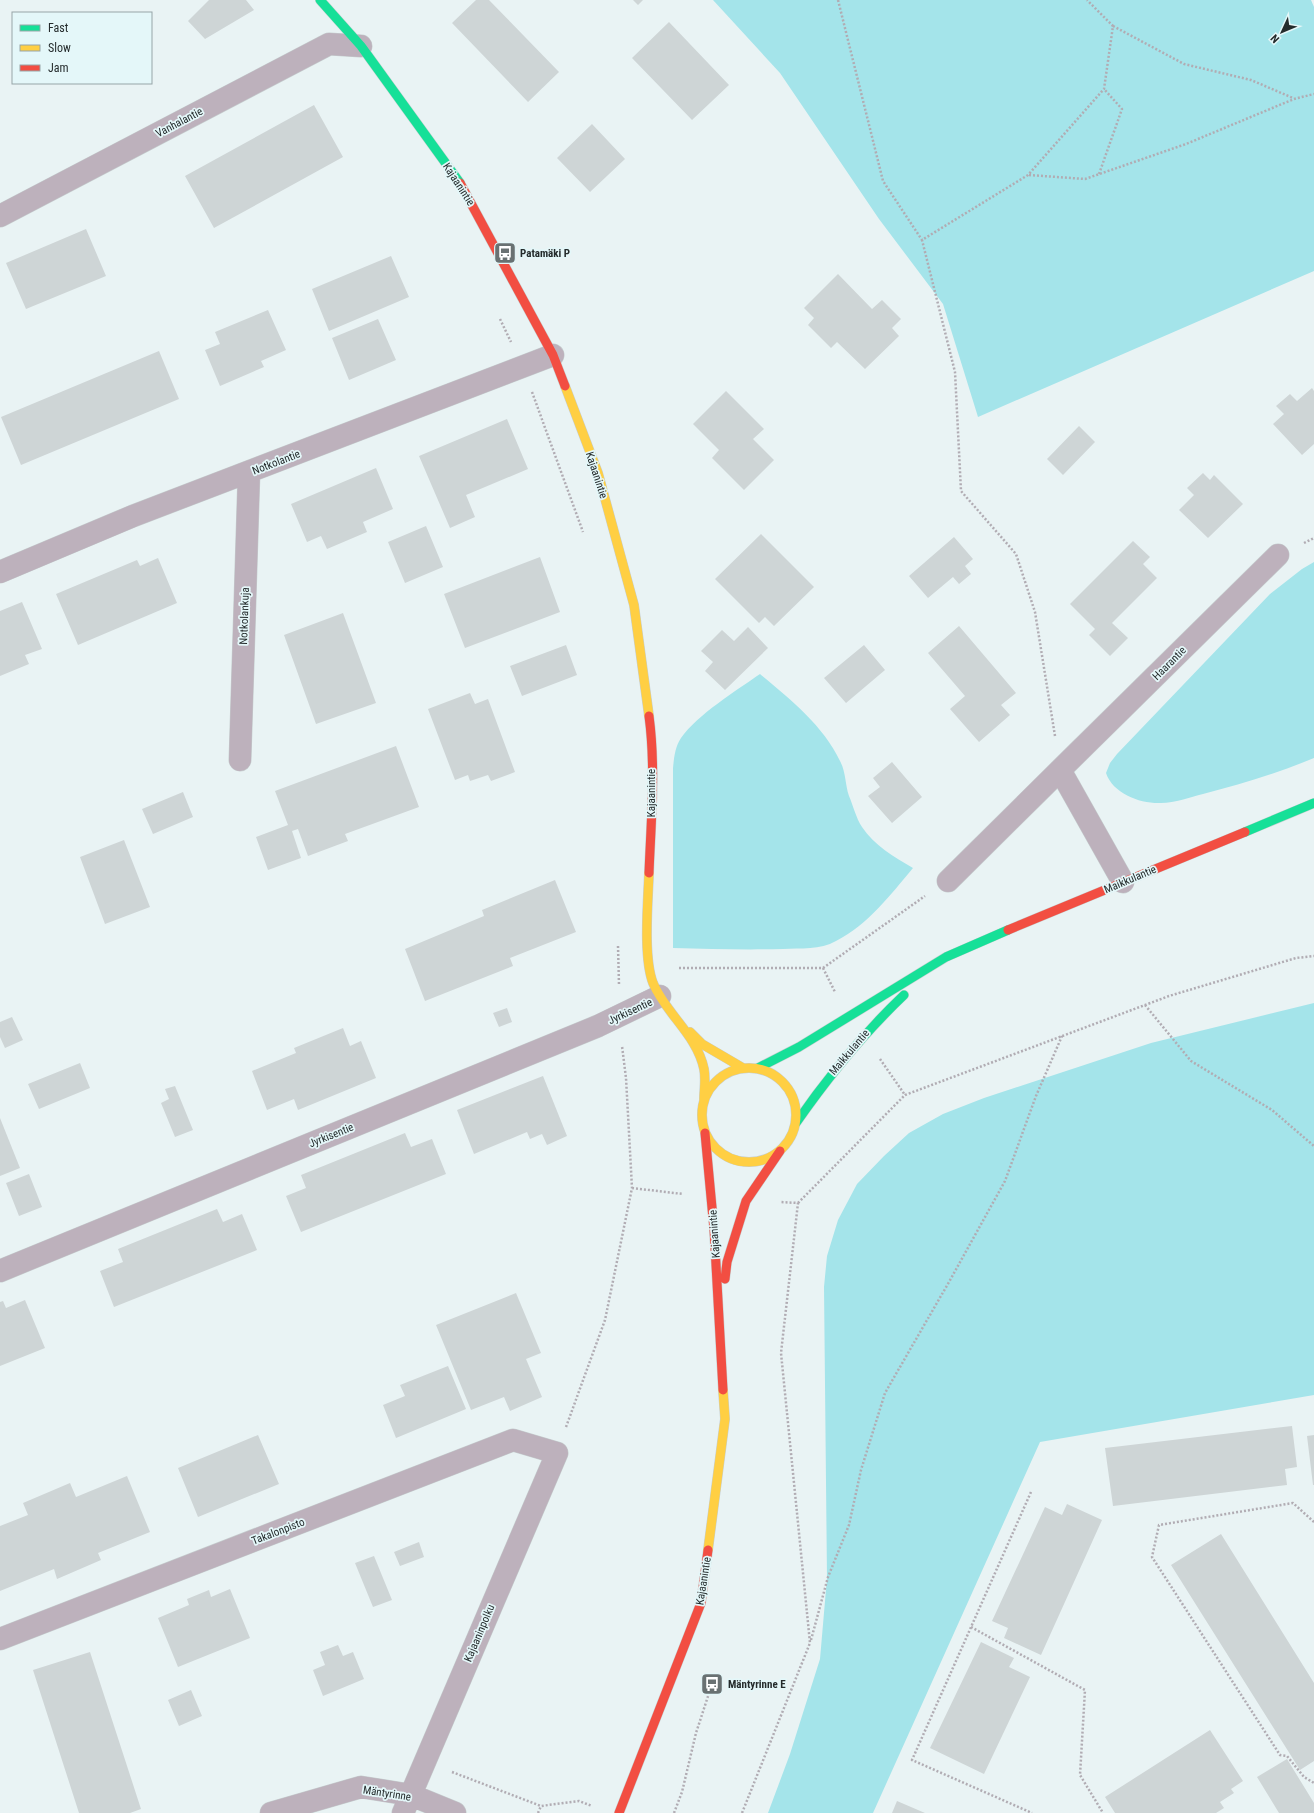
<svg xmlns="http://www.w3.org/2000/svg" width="1314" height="1813" viewBox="0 0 1314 1813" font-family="'Roboto Condensed',sans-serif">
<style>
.forest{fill:#a4e4ea}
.building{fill:#ced5d6}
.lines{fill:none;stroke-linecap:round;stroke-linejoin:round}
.street-casing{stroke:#c6cecf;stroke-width:23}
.fast-casing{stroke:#c6cecf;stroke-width:10}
.slow-casing{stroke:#c6cecf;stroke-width:10}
.jam-casing{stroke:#c6cecf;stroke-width:10}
.path{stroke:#b1acb3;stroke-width:2.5;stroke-dasharray:2 2;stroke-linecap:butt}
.street{stroke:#bdb1bc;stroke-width:22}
.fast{stroke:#16e098;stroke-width:9}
.slow{stroke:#ffcf43;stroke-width:9}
.jam{stroke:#f24e42;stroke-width:9}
.labels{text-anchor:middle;stroke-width:3.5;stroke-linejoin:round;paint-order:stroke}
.street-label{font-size:11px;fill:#242b2c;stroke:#e4f7f9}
.poi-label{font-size:11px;font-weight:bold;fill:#242b2c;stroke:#e4f7f9;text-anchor:start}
</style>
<rect width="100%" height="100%" fill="#e9f3f4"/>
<path class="forest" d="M713,0h598l3,7v264l-336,146 -35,-113 -64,-85 -99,-146z
M1314,562v196c-36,15 -73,26 -111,36 -13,3 -28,9 -42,9 -20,1 -48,-9 -55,-30l4,-10 7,-9 153,-160 32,-25z
M760,674c30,25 63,51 80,87 6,11 5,23 9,35 4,9 7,22 13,31 12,18 32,30 51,41 -22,26 -45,57 -77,73 -16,9 -35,7 -53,8 -37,1 -73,0 -110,-1v-180c1,-10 2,-21 8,-30 16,-23 56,-48 79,-64z
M1314,1003v392l-274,47 -167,371h-105l22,-59 30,-95 7,-81 -3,-291 3,-31 11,-36 19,-36 27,-28 25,-23 34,-19 41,-16 167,-55z"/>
<path class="building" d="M209,0h37l8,10 -49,29 -17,-18z
M476,0h13l70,72 -31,30 -76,-79z
M633,0h10l-5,5z
M669,22l60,63 -37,35 -60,-62z
M314,105l29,52 -129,71 -29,-52z
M592,124l33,35 -35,33 -33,-34z
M86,229l20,47 -80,33 -20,-46z
M391,256l18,41 -80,34 -17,-42z
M838,274l34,35 10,-9 19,19 -9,9 7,8 -34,33 -28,-27 -6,6 -23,-23 6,-7 -10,-10z
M268,310l18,40 -25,11 3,6 -44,19 -15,-36 15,-6 -5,-12z
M378,319l18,41 -47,20 -17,-42z
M159,351l20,48 -158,66 -20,-48z
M1312,388l2,3v53l-12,11 -29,-31 11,-10 -8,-8 14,-12 7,7z
M726,391l38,38 -11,10 21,21 -30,30 -32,-32 7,-8 -26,-26z
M507,419l21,50 -62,26 9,22 -25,11 -31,-72z
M1079,426l16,16 -32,33 -16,-16z
M376,468l17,41 -30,13 4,10 -40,17 -6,-13 -14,6 -16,-38z
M1203,473l7,7 4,-5 29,29 -35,34 -29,-28 15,-15 -7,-7z
M426,526l17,41 -38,16 -17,-41z
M761,534l53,53 -40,39 -9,-9 -6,6 -44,-44z
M954,537l19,22 -8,7 6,8 -12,10 -6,-7 -25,21 -19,-22z
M1133,541l17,16 -7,7 14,14 -45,45 16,15 -18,18 -21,-21 6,-6 -25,-25z
M540,557l20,55 -95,36 -21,-54z
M158,558l19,45 -99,42 -22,-51 81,-34 3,6z
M22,602l20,47 -17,6 4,9 -29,12v-65z
M343,613l33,90 -60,21 -32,-89z
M959,626l57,67 -15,12 9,10 -31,27 -29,-33 15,-13 -37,-43z
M748,627l20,21 -43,42 -20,-19 8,-9 -12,-11 21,-21 12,11z
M566,645l11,30 -55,21 -12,-30z
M864,645l21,25 -39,33 -22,-25z
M470,693l5,11 13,-5 27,73 -24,9 -3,-6 -18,6 -2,-6 -13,5 -27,-71z
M396,746l23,61 -74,27 3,7 -40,15 -10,-27 -6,2 9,27 -33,12 -12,-33 32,-12 -13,-34z
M892,762l30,35 -30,26 -24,-27 12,-9 -7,-9z
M183,792l10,25 -40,17 -11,-25z
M124,840l26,67 -45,17 -25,-67z
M555,880l21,52 -66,26 3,8 -88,35 -20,-52 79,-33 -2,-6z
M507,1008l5,14 -13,5 -6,-14z
M12,1017l11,23 -18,8 -5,-11v-15z
M343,1028l7,18 11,-5 15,37 -78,32 -4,-11 -27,11 -15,-39 44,-18 -2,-5z
M80,1063l10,25 -51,21 -11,-25z
M543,1076l24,60 -20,9 -5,-11 -12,5 -3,-7 -53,22 -17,-44z
M175,1086l18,44 -18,7 -14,-34 8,-4 -4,-10z
M0,1118l20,50 -20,8z
M405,1133l6,14 21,-8 14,35 -145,58 -15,-36 20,-8 -5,-13z
M29,1174l13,33 -23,9 -13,-33z
M217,1209l6,13 19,-8 15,36 -143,57 -14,-36 23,-9 -5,-13z
M516,1293l25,60 -15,6 16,38 -32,14 -6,-14 -33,13 -35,-85z
M25,1300l20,48 -45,18v-64l3,-1 3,7z
M448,1366l18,43 -70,29 -13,-33 22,-9 -5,-11z
M1292,1426l5,41 -12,2 2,16 -174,21 -8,-58z
M258,1435l21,49 -81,33 -20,-49z
M1314,1435v50h-1l-6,-49z
M127,1476l23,56 -52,21 3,7 -44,19 -3,-10 -54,22v-65l28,-11 -5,-12 47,-20 6,14z
M1067,1504l35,16 -61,135 -37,-17 4,-10 -16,-7 53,-114 17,8z
M1221,1534l93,149v78l-14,9 -129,-205z
M419,1542l5,15 -24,9 -6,-14z
M374,1556l18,44 -19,7 -18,-44z
M230,1589l20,49 -72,29 -20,-49 31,-13 -2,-6 22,-9 2,7z
M981,1642l33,16 -5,9 21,10 -46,97 -54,-26z
M338,1645l5,11 10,-4 11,27 -41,17 -10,-26 12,-5 -5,-13z
M90,1652l51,157 -11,4h-51l-46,-143z
M191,1690l11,26 -23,10 -11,-26z
M1210,1730l33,51 -12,8 3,4 -14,9 4,6 -8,5h-101l-10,-16z
M1287,1759l27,44v10h-35l-22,-36z
M897,1801l28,12h-33z"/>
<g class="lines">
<g class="street-casing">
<path id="street" d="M0,216l329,-172 32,2
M0,572l133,-56 420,-161
M240,760l9,-288
M948,881l112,-111
M1123,882l-63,-112 218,-215
M0,1271l598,-245 62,-30
M0,1639l513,-199 44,13 -154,360
M271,1813l90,-26 50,8 44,18"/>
</g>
<g class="fast-casing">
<path id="fast" d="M320,0l41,46 99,137
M1245,832l69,-29
M758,1068l41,-21 147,-90 62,-27
M796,1123c32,-46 67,-89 108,-128"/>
</g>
<g class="slow-casing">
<path id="slow" d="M565,386l33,87 36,132 15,111
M649,873c-1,29 -6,84 4,110 13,31 44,52 51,86 2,10 0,21 0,31
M690,1032l12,12 41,24
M702 1115a47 47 0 1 1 94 0a47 47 0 1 1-94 0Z
M708,1550l17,-131 -2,-29"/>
</g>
<g class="jam-casing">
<path id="jam" d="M460,183l93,172 12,31
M649,873c2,-52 7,-105 0,-157
M1008,930l237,-98
M705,1133l9,96 9,161
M725,1279l2,-17 19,-61 34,-50
M619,1813l82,-210 7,-53"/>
</g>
<path class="path" d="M838,0l45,181 39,59
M1113,26l71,38 67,16 42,18
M1099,174l23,-65 -18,-20
M1029,175l56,4 101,-35 108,-45 20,-5
M500,319l11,23
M532,392l51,140
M1304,543l10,-5
M1055,736l-20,-124 -19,-58 -55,-63 -6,-119 -33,-132 106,-65 76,-86 9,-63 -26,-26
M618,946l1,39
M679,968h144l102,-72
M823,968l12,24
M1145,1005l46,56 81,49 42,36
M880,1059l25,36
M632,1188l51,6
M798,1203l107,-108 264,-99 127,-38 18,-2
M566,1427l39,-107 27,-132 -6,-110 -4,-32
M1031,1492l-119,268 120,53
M1314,1522l-21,-19 -134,22 -7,32 128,198 7,1 17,21 10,6
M971,1627l114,63 -5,85 23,38
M811,1640l17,-63 21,-52 12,-55 24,-77 64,-111 56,-101 31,-85 26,-60
M452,1772l89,34 38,-5 13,5
M538,1813l3,-7
M674,1813l8,-21 14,-59 16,-49
M742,1813l68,-170 -29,-290 17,-150 -18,-1"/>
<use href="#street" class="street"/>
<use href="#fast" class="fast"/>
<use href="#slow" class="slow"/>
<use href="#jam" class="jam"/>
</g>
<defs>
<g id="bus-square" transform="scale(1.15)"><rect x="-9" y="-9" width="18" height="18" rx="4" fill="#697172" stroke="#e4f7f9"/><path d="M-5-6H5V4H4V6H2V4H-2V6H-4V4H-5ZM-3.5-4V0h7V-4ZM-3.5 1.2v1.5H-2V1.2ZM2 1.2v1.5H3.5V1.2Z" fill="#fff"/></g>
</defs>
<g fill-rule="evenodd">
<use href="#bus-square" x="505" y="253"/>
<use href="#bus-square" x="712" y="1684"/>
</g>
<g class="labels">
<g class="street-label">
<text transform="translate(179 122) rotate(-28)" y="4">Vanhalantie</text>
<text transform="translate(459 184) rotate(57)" y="4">Kajaanintie</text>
<text transform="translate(276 462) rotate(-21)" y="4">Notkolantie</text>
<text transform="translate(597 475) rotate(72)" y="4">Kajaanintie</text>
<text transform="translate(244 616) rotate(-88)" y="4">Notkolankuja</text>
<text transform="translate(1169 663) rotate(-45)" y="4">Haarantie</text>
<text transform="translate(651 793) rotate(-90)" y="4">Kajaanintie</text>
<text transform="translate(1130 879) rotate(-23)" y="4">Maikkulantie</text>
<text transform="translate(630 1011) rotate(-25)" y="4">Jyrkisentie</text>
<text transform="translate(849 1052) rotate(-50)" y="4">Maikkulantie</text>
<text transform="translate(331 1135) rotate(-22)" y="4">Jyrkisentie</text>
<text transform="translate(714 1234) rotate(-94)" y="4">Kajaanintie</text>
<text transform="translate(278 1531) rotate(-21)" y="4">Takalonpisto</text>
<text transform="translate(703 1581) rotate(-81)" y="4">Kajaanintie</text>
<text transform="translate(479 1633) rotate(-67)" y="4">Kajaaninpolku</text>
<text transform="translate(387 1793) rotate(9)" y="4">Mäntyrinne</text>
</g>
<g class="poi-label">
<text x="520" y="257">Patamäki P</text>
<text x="728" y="1688">Mäntyrinne E</text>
</g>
</g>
<rect x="12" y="12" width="140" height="72" fill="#e4f7f9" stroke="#97a5a7"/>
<rect x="20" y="25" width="20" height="6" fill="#16e098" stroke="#97a5a7"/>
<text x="48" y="32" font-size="12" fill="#242b2c">Fast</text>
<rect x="20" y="45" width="20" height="6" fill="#ffcf43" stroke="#97a5a7"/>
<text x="48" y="52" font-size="12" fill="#242b2c">Slow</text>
<rect x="20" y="65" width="20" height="6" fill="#f24e42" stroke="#97a5a7"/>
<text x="48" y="72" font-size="12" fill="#242b2c">Jam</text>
<g transform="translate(1282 32) rotate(226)" stroke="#e4f7f9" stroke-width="3" paint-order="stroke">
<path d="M0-3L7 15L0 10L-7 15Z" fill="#242b2c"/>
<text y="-6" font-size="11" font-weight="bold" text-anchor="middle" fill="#242b2c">N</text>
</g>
</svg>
